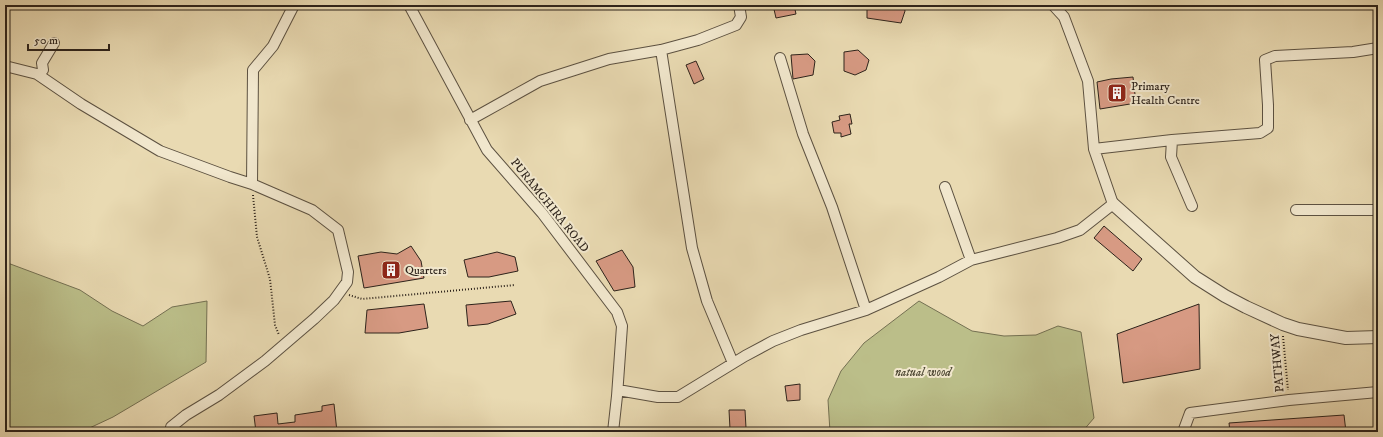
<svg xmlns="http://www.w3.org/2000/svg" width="1383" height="437" viewBox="0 0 1383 437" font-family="'IM FELL DW Pica',serif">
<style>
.green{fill:#bbbe89;stroke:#747052}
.building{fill:#d79a83;stroke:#2d231b}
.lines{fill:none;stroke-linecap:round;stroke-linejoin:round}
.minor-casing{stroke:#5c5141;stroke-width:12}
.tertiary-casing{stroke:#5c5141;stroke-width:14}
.path{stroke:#2d231b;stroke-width:2;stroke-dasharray:1 2;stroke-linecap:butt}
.minor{stroke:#f1e7cd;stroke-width:10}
.tertiary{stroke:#f1e7cd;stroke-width:12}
.labels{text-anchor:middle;stroke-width:4;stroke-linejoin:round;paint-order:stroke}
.poi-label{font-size:12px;fill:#2d231b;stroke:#f1e7cd;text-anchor:start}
.street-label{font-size:12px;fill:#2d231b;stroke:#f1e7cd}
.park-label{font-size:12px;font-style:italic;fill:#504a36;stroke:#f1e7cd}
</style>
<rect width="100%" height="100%" fill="#e9dab2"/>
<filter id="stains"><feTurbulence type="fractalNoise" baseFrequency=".005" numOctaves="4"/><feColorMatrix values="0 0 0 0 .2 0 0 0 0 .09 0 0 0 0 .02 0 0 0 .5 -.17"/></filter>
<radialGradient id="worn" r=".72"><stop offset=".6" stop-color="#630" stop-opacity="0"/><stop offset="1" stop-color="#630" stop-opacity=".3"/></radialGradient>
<path class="green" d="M5,262l75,28 32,21 31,15 29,-19 35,-6 -1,61 -93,55 -32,15h-76z
M919,301l53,30 32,5 32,-1 22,-9 23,6 13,86 -12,14h-252l-2,-32 13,-29 23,-28z"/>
<path class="building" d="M773,5h21l2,9 -20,4z
M867,5h37l1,6 -4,12 -34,-5z
M858,50l11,10 -3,10 -11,5 -11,-4v-19z
M808,54l7,7 -2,14 -20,4 -2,-24z
M696,61l8,18 -10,5 -8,-19z
M1133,77l3,26 -36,6 -3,-27 14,-3z
M850,114l2,10h-3l2,10 -10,3v-4h-7l-2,-11 8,-2 -1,-4z
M1104,226l38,33 -9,12 -39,-33z
M411,246l10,15 3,17 -60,10 -6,-32 23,-4 16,2z
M622,250l11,17 2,20 -21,4 -18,-30z
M497,252l18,5 3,14 -29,6h-21l-4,-17z
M511,301l5,13 -28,10 -20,2 -2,-21z
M424,304l4,24 -29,5h-34l2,-23z
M1199,304l1,65 -77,14 -6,-49z
M800,384v16l-13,1 -2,-15z
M334,404l3,28h-81l-2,-16 23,-3 1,11 17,-2v-7l27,-4v-5z
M729,410h16l1,18 -16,1z
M1344,415l2,17h-116l-1,-9z"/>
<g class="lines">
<g class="minor-casing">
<path id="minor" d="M409,5l78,145 55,63 75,99 5,14 -5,70 -4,36
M661,50l31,198 15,53 26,62
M780,58l23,76 29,73 34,103
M5,66l32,8 44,30 79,47 70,26 22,7 60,26 26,20 10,42 -1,10 -13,18 -20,19 -49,42 -46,34 -33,20 -15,12v5
M43,70l-1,-7 12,-20
M470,120l70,-39 69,-22 52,-9 37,-10 38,-15 5,-8 -2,-12
M1172,140l-1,17 21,49
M1094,149l78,-9 88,-7 8,-5v-23l-3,-45 10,-4 78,-4 25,-4
M252,184l1,-114 20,-24 21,-41
M945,187l26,73
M1296,210h82
M618,390l40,7h20l67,-41 28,-15 28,-11 65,-20 73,-33 32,-17 86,-22 23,-8 33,-26 -19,-55 -6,-68 -24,-64 -11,-12
M1183,432l7,-19 99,-13 89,-8"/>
</g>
<g class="tertiary-casing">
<path id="tertiary" d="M1113,204l82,73 30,19 21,11 37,17 15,5 48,9 32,-1"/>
</g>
<path class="path" d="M253,195l4,42 13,42 5,46 4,10
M349,295l13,4 153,-14
M1283,336l5,54"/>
<use href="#minor" class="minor"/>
<use href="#tertiary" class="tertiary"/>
</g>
<defs>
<g id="building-square" transform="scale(1)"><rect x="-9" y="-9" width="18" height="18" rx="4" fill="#8f2418" stroke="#f1e7cd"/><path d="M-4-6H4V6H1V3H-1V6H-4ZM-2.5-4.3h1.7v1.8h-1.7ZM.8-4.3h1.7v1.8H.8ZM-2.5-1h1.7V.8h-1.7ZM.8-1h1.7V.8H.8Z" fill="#fff"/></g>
</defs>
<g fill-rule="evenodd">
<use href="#building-square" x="1117" y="93"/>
<use href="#building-square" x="391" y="270"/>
</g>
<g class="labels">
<g class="poi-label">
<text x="1131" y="90">Primary<tspan x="1131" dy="14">Health Centre</tspan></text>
<text x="405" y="274">Quarters</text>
</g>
<g class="street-label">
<text transform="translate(550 205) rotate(51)" y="4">PURAMCHIRA ROAD</text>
<text transform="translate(1277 363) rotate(-95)" y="4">PATHWAY</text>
</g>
<g class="park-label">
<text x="923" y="376">natual wood</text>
</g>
</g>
<rect width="1383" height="437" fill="none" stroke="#e9dab2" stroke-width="20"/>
<rect x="6" y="6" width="1371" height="425" fill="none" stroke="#2d231b" stroke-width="2"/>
<rect x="10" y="10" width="1363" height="417" fill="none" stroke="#2d231b"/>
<path d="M28 44v6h81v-6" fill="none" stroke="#2d231b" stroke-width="2"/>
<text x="34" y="44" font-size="12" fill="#2d231b" stroke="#f1e7cd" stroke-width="3" paint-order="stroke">50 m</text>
<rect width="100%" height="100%" filter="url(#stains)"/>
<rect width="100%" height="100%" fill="url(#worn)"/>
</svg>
